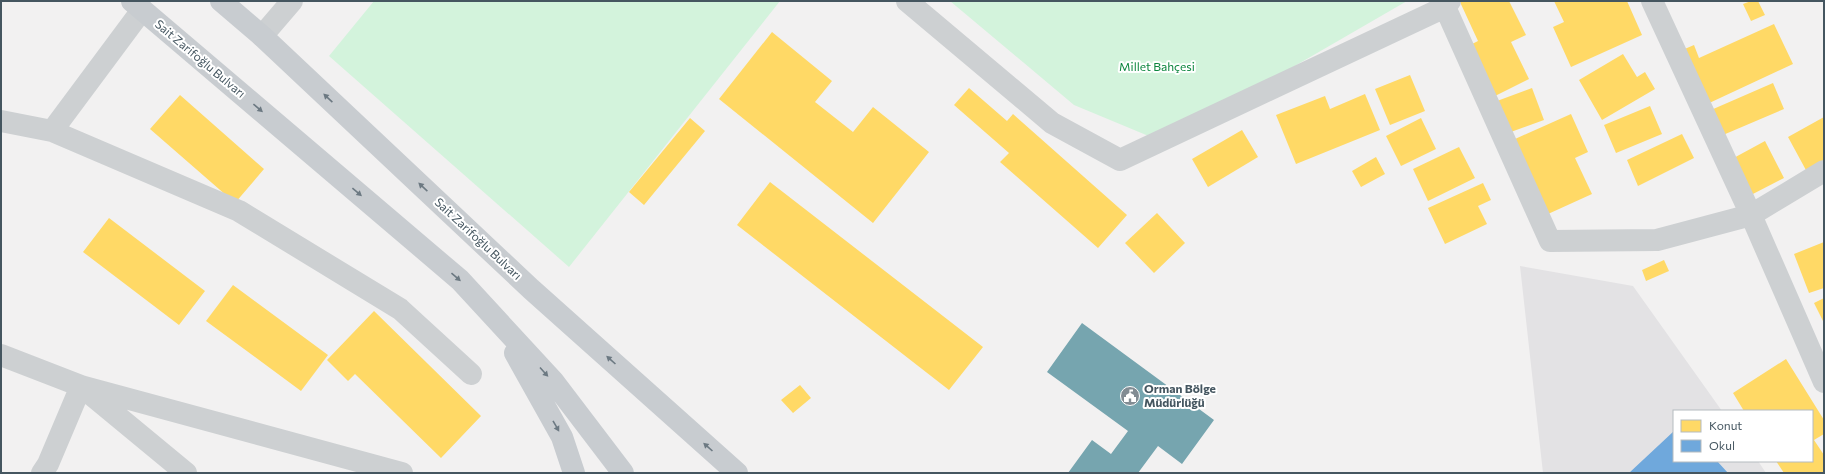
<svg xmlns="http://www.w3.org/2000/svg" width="1825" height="474" viewBox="0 0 1825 474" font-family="Commissioner,sans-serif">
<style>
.education{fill:#e3e2e4}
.green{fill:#d3f3dc}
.homes{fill:#ffd966}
.schools{fill:#6fa8dc}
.public{fill:#76a5af}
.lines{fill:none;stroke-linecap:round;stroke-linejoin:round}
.minor{stroke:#cdd0d2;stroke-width:22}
.major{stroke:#c8ccd0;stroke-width:22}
.oneway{fill:#6c7982}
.labels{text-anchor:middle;stroke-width:4;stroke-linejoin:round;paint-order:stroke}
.street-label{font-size:12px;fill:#455660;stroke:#fff}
.park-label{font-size:12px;fill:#0c863e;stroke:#fff}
.poi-label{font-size:12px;font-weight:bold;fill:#455660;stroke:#fff;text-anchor:start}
</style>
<rect width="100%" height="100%" fill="#f2f1f1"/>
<path class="education" d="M1520,266l113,20 89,125h-48v50h84l8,12h-223z"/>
<path class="green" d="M374,1h406l-211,266 -240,-211z
M950,1h457l-244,141 -89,-37z"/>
<path class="homes" d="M1462,1h47l17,34 -15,7 18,37 -38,19 -25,-51 12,-6 -18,-39z
M1554,1h73l15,34 -71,32 -18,-40 11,-5z
M1751,1h7l7,14 -14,6 -8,-17z
M1774,24l19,40 -88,41 -25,-54 14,-6 5,13z
M772,32l60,49 -17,21 38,30 20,-25 56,45 -56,71 -154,-124z
M1623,54l14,23 8,-5 10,17 -53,31 -23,-40z
M1410,75l15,36 -35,14 -15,-36z
M1773,83l11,26 -61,26 -12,-25z
M969,88l38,33 6,-7 114,101 -29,33 -98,-86 9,-9 -55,-48z
M1532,88l12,32 -36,13 -11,-32z
M1365,94l15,36 -84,34 -20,-49 49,-19 5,13z
M180,95l84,74 -29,34 -85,-74z
M1650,106l12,28 -46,19 -12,-28z
M1571,114l17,38 -13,6 17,36 -44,20 -33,-75z
M1824,117v45l-17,10 -19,-35z
M690,118l15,13 -61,74 -15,-13z
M1421,118l15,31 -35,17 -15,-30z
M1242,130l16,27 -50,30 -16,-28z
M1682,134l12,24 -56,28 -11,-26z
M1765,141l19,37 -35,18 -19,-36z
M1459,147l16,31 -47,23 -15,-32z
M1376,157l9,17 -24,13 -9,-16z
M770,182l213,165 -34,43 -212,-165z
M1483,183l8,17 -13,6 9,18 -42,20 -17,-36z
M1157,213l28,30 -31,30 -29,-30z
M109,218l96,73 -26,34 -96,-73z
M1824,242v46l-15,5 -15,-39z
M1664,260l5,11 -23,10 -4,-11z
M233,285l95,70 -27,36 -95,-70z
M1824,298v25l-10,-20z
M374,311l107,105 -40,42 -86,-84 -7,7 -21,-21z
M1786,359l38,61v14l-10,6 10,15v18h-40l-8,-12h36v-50h-68l-11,-18z
M800,385l11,13 -18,15 -12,-13z"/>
<path class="schools" d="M1674,431v30h43l11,12h-99z"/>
<path class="public" d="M1082,323l132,97 -32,44 -24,-18 -20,27h-70l24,-33 19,14 17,-23 -81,-59z"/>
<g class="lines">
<path class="minor" d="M907,1l145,122 68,37 325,-153 5,-6
M1652,1l99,214 73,167
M1445,7l105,234 107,-1 94,-25 73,-44
M262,36l30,-35
M1,121l51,10 187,80 161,98 71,65
M52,131l90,-121
M1,355l80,31 321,87
M88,392l98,81
M42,473l6,-9 33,-78"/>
<path class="major" d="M132,1l328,279 93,101 70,92
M221,1l41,35 269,253 206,184
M515,353l47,84 12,36"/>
</g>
<defs><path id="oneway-solid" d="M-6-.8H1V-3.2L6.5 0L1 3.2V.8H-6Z"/></defs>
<g class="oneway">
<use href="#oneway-solid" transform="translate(328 98) rotate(-137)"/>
<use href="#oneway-solid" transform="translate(258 108) rotate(40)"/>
<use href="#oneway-solid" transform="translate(423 187) rotate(-137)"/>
<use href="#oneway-solid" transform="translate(357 192) rotate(40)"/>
<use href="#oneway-solid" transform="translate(456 277) rotate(41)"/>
<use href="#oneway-solid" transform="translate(611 360) rotate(-138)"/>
<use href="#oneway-solid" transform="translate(544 372) rotate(48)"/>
<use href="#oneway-solid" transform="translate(556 426) rotate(60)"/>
<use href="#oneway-solid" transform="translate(708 447) rotate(-138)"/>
</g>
<defs>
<g id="civic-disc" transform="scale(1)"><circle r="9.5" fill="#828c93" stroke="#fff"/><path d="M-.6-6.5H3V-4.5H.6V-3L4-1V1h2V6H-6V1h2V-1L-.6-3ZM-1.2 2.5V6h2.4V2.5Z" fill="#fff"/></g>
</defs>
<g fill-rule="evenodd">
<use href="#civic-disc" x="1130" y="396"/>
</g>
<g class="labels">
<g class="street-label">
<text transform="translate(200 59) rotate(40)" y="4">Sait Zarifoğlu Bulvarı</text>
<text transform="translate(478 239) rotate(43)" y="4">Sait Zarifoğlu Bulvarı</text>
</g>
<g class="park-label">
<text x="1157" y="71">Millet Bahçesi</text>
</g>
<g class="poi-label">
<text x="1144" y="393">Orman Bölge<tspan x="1144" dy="14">Müdürlüğü</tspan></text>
</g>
</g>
<rect width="1825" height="474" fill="none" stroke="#455660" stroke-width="4"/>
<rect x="1673" y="410" width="140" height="52" fill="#ffffff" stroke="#b5bbbf"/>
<rect x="1681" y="420" width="20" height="12" fill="#ffd966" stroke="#b5bbbf"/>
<text x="1709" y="430" font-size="12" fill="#455660">Konut</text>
<rect x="1681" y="440" width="20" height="12" fill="#6fa8dc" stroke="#b5bbbf"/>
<text x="1709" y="450" font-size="12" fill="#455660">Okul</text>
</svg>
